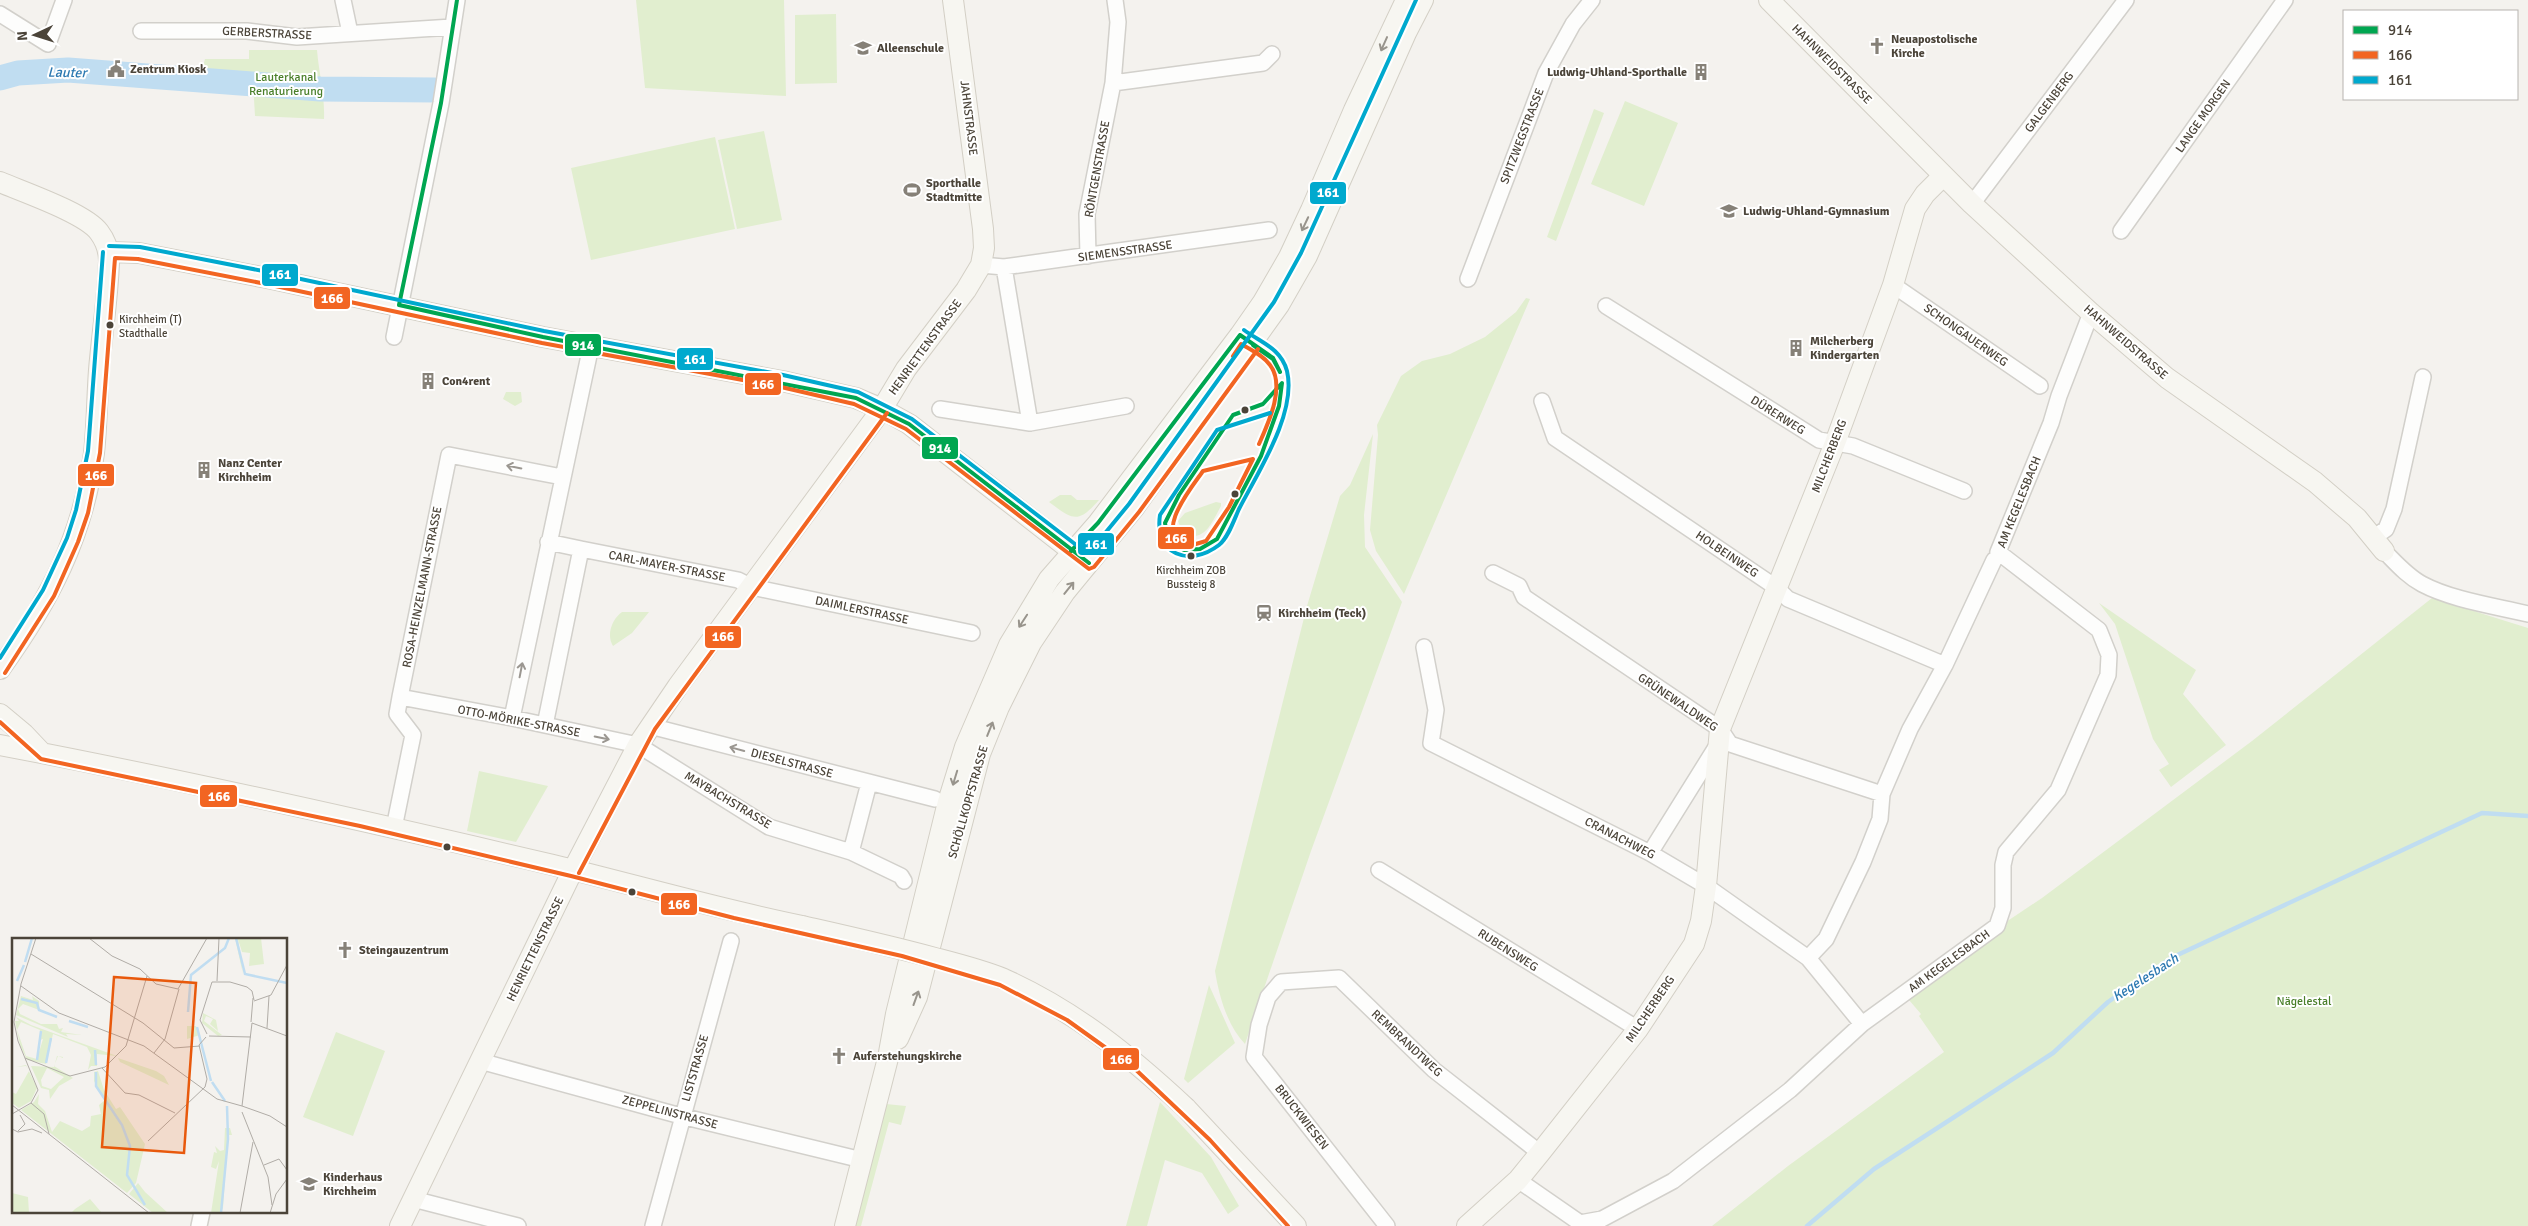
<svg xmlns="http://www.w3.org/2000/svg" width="2528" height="1226" viewBox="0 0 2528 1226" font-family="Signika,sans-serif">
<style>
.green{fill:#e1eecf}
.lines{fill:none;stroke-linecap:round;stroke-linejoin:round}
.stream{stroke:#c0ddf1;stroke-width:4.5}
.river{stroke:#c0ddf1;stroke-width:25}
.street-casing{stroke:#d2d0cb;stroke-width:18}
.secondary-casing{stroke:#d3cfc5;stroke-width:22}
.street{stroke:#fdfdfc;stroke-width:15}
.secondary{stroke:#f7f6f1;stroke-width:20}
.secondary-bridge-casing{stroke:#d3cfc5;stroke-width:22;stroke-linecap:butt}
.secondary-bridge{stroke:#f7f6f1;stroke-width:20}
.bus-1-casing{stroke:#fff;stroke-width:8}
.bus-2-casing{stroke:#fff;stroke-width:8}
.bus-3-casing{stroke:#fff;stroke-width:8}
.bus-1{stroke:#00a651;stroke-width:4}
.bus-2{stroke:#f26522;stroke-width:4}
.bus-3{stroke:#00a9ce;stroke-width:4}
.oneway{stroke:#98948c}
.oneway2{stroke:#9b9791}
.bus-dot{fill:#4b4439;stroke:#fff;stroke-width:2}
.labels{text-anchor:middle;stroke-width:4;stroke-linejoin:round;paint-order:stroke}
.bus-label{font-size:11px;fill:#4b4439;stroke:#fff;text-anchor:start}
.street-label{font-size:12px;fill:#4b4439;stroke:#fff}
.poi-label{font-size:12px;font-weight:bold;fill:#4b4439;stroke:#fff;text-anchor:start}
.park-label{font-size:12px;fill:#4a7f2a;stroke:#fff}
.water-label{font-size:14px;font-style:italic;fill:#2e7ab2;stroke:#fff}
.inset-river{fill:none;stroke:#c0ddf1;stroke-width:2.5}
.inset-road{fill:none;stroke:#b0aca6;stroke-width:1}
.view{fill:#e8590c;fill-opacity:0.15;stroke:#e8590c;stroke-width:2.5}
.inset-edge{fill:none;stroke:#4b4439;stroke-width:2.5}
.line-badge{stroke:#fff;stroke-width:2}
.badge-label{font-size:14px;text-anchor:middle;font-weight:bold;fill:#fff}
</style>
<rect width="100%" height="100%" fill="#f4f2ee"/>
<path class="green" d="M636,0h148l2,96 -141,-8z
M836,14l1,69 -42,1v-69z
M249,50h68c2,24 8,45 7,69l-69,-3 -2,-34 -96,2 2,-18h44l2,-7h44z
M1625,101l53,22 -34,83 -53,-22z
M1594,109l10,4 -48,128 -9,-4z
M764,131l18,89 -45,9 -19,-89z
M715,137l20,92 -144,31 -20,-92z
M1526,298l4,1 -126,295 -28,-43 -6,-21 8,-95 -1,-10 24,-49 21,-15 28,-7 35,-17 31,-25z
M506,392h15l1,10 -7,4 -12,-7z
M1373,434l-9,81 1,32 37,55 -91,249 -66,193c-18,-19 -26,-48 -30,-73l92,-365 33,-110 10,-11z
M1060,495h11l6,5h22c-21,24 -26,20 -50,2z
M1216,502l5,1v3c-9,16 -16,37 -38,28l-5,-13 7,-8z
M2432,598l96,30v598h-816l76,-60 156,-114 -25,-36 2,-2 -12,-14 98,-75 -1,-3 36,-24 210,-157z
M2099,603l97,67 -13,24 43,51 -55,42 -12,-17 10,-6 -16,-25 -38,-115z
M622,612h27l-17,21 -19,13c-7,-11 -1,-27 9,-34z
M479,771l69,15 -32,56 -49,-11z
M1209,985l26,58 -47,40 -4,-4z
M336,1032l49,19 -32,85 -50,-19z
M1160,1102l51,55 28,49 -11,8 -26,-41 -37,-13 -18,66h-21z
M886,1104l20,2 -5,19 -12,-3 -28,104h-6z"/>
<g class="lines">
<path class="stream" d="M1807,1226l67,-57 179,-116 55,-51 63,-44 311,-145 46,3"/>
<path class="river" d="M0,78l18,-5 50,-3 252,19 114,1"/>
<g class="street-casing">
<path id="street" d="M343,0l7,33
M0,14l48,30 16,-44
M141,31h106l50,6 155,-10
M1113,83l150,-20 9,-9
M1972,204l154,-204
M2121,231l164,-231
M1088,256l-1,-42 26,-131 5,-61 -3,-22
M981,265l23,2 265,-37
M1004,267l26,156
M1468,279l78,-206 27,-49 19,-24
M1893,285l147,101
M1606,306l213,134 34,6 111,45
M394,337l47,-234 16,-103
M1542,401l13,37 222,150 11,11 157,66
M940,409l90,14 96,-17
M2373,538l13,-9 8,-20 29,-132
M581,549l157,31 14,7 220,46
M2384,551c12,12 23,25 38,33 30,16 73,22 106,30
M1493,573l26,13 5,11 196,132 10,15 152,50
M1424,647l12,63 -5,33 219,110 56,33 102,72 54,66
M400,697l112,21 126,27 131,82 82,25 50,24 3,5
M512,718l79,-372
M545,725l36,-176 -33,-7
M650,726l285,73
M394,828l19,-93 -16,-21 3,-17 49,-242 113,22
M851,852l18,-69
M1650,853l68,-109
M1379,870l259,159
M1808,958l18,-19 37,-77 17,-43 2,-25 28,-65 35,-64 49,-105
M480,1061l201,55 181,44
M1518,1180l62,43 22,-4 71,-38 117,-91 72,-66 135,-98 6,-18v-43l3,-13 52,-62 50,-115 1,-20 -10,-25 -101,-78 53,-129 8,-27 32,-83
M413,1199l105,27
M199,1226l3,-14
M653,1226l78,-285
M1387,1226l-133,-169 5,-32 9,-28 13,-15 58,-4 95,92 106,83"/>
</g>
<g class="secondary-casing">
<path id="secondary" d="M1769,0l203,204 119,109 76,65 148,104 42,36 27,33
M0,182c23,10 85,31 99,50 6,8 10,19 10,29 -1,36 -7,72 -10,109 -2,27 -2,55 -5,83 -11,84 -45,148 -94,216
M109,252l30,1 128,25 276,59 239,44 74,17 26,11 27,15 172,134
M0,714l24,20 18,19
M0,745c185,35 370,77 553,120 83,20 165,44 249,61
M898,1039l19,-42 63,-243 19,-47 32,-64 34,-51 69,-84 145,-203 28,-49 99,-223 17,-33
M1186,1108l110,118
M400,1226l173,-356 65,-125 40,-59 204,-277 24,-40 60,-79 15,-25 3,-17 -1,-19 -30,-229
M845,1226l43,-168 8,-44 52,-212 17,-55 44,-102 40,-66 49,-56 142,-188 23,-33 26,-45 22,-47 43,-100 52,-110
M1467,1226l51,-46 22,-27 98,-124 56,-85 7,-23 5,-35 14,-157 115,-286 58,-158 22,-76 10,-15 18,-18"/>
</g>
<use href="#street" class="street"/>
<use href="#secondary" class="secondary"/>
<g class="secondary-bridge-casing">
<path id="secondary-bridge" d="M802,926c44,10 89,20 133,32 23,6 47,12 69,21 71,32 125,76 182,129"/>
</g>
<use href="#secondary-bridge" class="secondary-bridge"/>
<g class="bus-1-casing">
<path id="bus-1" d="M399,305l144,32 313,61 53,26 180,139
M399,305l42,-202 16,-103
M1240,335l33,23 7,14
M1253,345l20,14 7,13
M1282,383l-3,23 -18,50 -44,83 -17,10 -16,1 -7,-3 -10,-13 -2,-11 14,-28 54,-80 30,-11z
M1071,551l27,-28 142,-188"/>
</g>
<g class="bus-2-casing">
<path id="bus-2" d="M1233,356l8,-12c10,6 22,11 29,21 16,21 -2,59 -11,79
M1253,459l-24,48 -23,34 -17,5c-39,-9 3,-59 14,-75z
M5,673l49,-77 24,-54 10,-29 12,-60 15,-195 23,1 128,25 276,59 239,44 73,17 52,25 183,140 5,-2 45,-55 119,-163
M0,722l41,37 319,67 211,50 163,42 168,38 98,29 67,35 67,48 76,72 78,86
M579,873l76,-144 232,-316"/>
</g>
<g class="bus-3-casing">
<path id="bus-3" d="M109,246l31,1 128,25 276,59 239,44 75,17 54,27 176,135 41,-50 145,-202 27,-49 115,-253
M1244,330c16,12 37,18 43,41 10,42 -29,101 -48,138 -5,11 -11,29 -20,36 -30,23 -65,9 -59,-30l57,-85 53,-17
M0,658l43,-68 24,-52 9,-28 12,-59 15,-199"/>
</g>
<use href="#bus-1" class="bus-1"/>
<use href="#bus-2" class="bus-2"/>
<use href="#bus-3" class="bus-3"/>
</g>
<defs><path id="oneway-shaft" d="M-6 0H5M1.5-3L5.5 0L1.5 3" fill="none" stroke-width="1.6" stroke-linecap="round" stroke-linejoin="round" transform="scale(1.25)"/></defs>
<g class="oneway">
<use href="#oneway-shaft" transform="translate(1384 44) rotate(114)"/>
<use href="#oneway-shaft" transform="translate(1305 224) rotate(115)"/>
<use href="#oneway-shaft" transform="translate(1069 588) rotate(-51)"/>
<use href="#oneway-shaft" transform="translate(1023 621) rotate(123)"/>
<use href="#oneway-shaft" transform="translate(990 729) rotate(-68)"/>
<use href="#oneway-shaft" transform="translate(955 778) rotate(107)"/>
<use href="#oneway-shaft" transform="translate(916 998) rotate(-70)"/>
</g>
<g class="oneway2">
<use href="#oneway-shaft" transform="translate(514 467) rotate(-169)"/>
<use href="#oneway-shaft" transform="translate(521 670) rotate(-79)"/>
<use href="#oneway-shaft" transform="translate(602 738) rotate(12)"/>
<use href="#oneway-shaft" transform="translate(737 749) rotate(-165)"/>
</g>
<defs>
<g id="church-bare" transform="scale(1.35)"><path d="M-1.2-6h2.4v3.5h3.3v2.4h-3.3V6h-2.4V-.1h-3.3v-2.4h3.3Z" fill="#868178" stroke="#fff" stroke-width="2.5" paint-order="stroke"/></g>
<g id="school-bare" transform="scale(1.35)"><path d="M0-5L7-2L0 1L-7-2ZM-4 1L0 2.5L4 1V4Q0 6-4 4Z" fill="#868178" stroke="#fff" stroke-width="2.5" paint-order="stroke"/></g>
<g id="civic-bare" transform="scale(1.35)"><path d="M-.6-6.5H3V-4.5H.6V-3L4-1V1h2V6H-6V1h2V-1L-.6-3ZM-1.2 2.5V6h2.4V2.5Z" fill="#868178" stroke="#fff" stroke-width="2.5" paint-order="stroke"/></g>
<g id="building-bare" transform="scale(1.35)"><path d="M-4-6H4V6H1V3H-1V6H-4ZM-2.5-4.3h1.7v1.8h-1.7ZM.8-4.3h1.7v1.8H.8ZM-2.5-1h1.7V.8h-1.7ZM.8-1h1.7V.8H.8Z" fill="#868178" stroke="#fff" stroke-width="2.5" paint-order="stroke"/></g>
<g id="stadium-bare" transform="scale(1.35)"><path d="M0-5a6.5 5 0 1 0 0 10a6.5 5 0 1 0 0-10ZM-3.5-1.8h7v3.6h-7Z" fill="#868178" stroke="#fff" stroke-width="2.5" paint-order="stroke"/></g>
<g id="station-bare" transform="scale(1.35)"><path d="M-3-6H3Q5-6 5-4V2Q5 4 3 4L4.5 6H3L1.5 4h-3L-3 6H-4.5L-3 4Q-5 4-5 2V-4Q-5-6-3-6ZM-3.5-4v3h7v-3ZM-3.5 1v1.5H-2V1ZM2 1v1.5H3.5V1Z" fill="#868178" stroke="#fff" stroke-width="2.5" paint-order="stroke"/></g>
</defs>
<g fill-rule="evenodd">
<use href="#church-bare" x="1877" y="46"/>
<use href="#school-bare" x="863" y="48"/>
<use href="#civic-bare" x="116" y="69"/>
<use href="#building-bare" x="1701" y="72"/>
<use href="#stadium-bare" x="912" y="190"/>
<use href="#school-bare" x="1729" y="211"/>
<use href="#building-bare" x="1796" y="348"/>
<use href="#building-bare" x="428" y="381"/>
<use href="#building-bare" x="204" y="470"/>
<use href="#station-bare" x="1264" y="613"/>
<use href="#church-bare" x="345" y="950"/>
<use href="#church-bare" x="839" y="1056"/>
<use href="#school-bare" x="309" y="1184"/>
</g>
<g class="bus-dot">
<circle cx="110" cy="325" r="4.5"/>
<circle cx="1245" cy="410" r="4.5"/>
<circle cx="1235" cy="494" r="4.5"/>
<circle cx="1191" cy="556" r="4.5"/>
<circle cx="447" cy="847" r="4.5"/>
<circle cx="632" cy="892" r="4.5"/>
</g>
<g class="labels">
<g class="bus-label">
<text x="119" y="323">Kirchheim (T)<tspan x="119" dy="14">Stadthalle</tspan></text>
<text x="1191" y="574" text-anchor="middle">Kirchheim ZOB<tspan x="1191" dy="14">Bussteig 8</tspan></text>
</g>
<g class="street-label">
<text transform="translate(267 33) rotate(3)" y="4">GERBERSTRASSE</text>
<text transform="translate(1832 64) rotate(45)" y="4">HAHNWEIDSTRASSE</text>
<text transform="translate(2049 102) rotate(-53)" y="4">GALGENBERG</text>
<text transform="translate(2203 116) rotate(-55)" y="4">LANGE MORGEN</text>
<text transform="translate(969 118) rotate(83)" y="4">JAHNSTRASSE</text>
<text transform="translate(1522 136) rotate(-69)" y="4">SPITZWEGSTRASSE</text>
<text transform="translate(1097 169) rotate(-80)" y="4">RÖNTGENSTRASSE</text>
<text transform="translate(1125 251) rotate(-8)" y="4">SIEMENSSTRASSE</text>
<text transform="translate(1966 335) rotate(35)" y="4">SCHONGAUERWEG</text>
<text transform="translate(2126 342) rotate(41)" y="4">HAHNWEIDSTRASSE</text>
<text transform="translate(925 347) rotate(-54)" y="4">HENRIETTENSTRASSE</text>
<text transform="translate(1778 415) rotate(32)" y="4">DÜRERWEG</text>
<text transform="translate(1829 456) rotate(-69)" y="4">MILCHERBERG</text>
<text transform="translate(2019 502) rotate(-68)" y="4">AM KEGELESBACH</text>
<text transform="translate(1727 554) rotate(34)" y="4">HOLBEINWEG</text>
<text transform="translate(667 566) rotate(11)" y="4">CARL-MAYER-STRASSE</text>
<text transform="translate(422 587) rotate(-79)" y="4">ROSA-HEINZELMANN-STRASSE</text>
<text transform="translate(862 610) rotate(12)" y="4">DAIMLERSTRASSE</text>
<text transform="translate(1678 702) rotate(34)" y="4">GRÜNEWALDWEG</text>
<text transform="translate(519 721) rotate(11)" y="4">OTTO-MÖRIKE-STRASSE</text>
<text transform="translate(792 763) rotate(15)" y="4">DIESELSTRASSE</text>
<text transform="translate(728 800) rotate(31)" y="4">MAYBACHSTRASSE</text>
<text transform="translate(968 802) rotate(-74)" y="4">SCHÖLLKOPFSTRASSE</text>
<text transform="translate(1620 838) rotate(27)" y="4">CRANACHWEG</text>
<text transform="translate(535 949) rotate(-64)" y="4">HENRIETTENSTRASSE</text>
<text transform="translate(1508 950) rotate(32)" y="4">RUBENSWEG</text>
<text transform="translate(1949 961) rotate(-36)" y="4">AM KEGELESBACH</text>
<text transform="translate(1650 1009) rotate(-56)" y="4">MILCHERBERG</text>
<text transform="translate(1407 1043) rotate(43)" y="4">REMBRANDTWEG</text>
<text transform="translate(695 1068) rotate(-74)" y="4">LISTSTRASSE</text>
<text transform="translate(670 1112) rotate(15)" y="4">ZEPPELINSTRASSE</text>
<text transform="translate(1302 1117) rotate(52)" y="4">BRUCKWIESEN</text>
</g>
<g class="poi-label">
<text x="1891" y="43">Neuapostolische<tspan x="1891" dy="14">Kirche</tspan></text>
<text x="877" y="52">Alleenschule</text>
<text x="130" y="73">Zentrum Kiosk</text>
<text x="1687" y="76" text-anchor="end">Ludwig-Uhland-Sporthalle</text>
<text x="926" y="187">Sporthalle<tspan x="926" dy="14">Stadtmitte</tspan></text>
<text x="1743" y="215">Ludwig-Uhland-Gymnasium</text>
<text x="1810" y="345">Milcherberg<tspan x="1810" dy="14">Kindergarten</tspan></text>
<text x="442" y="385">Con4rent</text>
<text x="218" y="467">Nanz Center<tspan x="218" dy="14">Kirchheim</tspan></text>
<text x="1278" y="617">Kirchheim (Teck)</text>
<text x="359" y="954">Steingauzentrum</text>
<text x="853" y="1060">Auferstehungskirche</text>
<text x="323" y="1181">Kinderhaus<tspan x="323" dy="14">Kirchheim</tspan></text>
</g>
<g class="park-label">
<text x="286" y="81">Lauterkanal<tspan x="286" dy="14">Renaturierung</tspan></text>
<text x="2304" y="1005">Nägelestal</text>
</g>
<g class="water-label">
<text transform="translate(67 72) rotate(1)" y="5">Lauter</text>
<text transform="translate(2145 977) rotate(-33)" y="5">Kegelesbach</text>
</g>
</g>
<g transform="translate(12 938)">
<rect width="275" height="275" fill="#f4f2ee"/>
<path d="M223,0h26l3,26 -15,2 1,-13 -8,-1 -4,-13 5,35zM9,58l12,4 -1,-4 7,5v8l19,8 -35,-13 -5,5 2,5 21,10h16l2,5 4,-1 -2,4 21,3 -16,-1 2,3 -52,-22zM191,75l13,7 2,11 -8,-7 3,-5 -7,-3 -2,5 18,14 -4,1 -16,-13zM4,79l15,8 86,31 -20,-2v12h-6l-3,4 3,-15 -4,-8 -34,-13 -7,30 5,1 -24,-5 -7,-15 -5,-24h4zM9,84l19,8v10l3,-1 -6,20 -11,-3 -9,-26zM175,88h9l4,9 -13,4zM46,118l-4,10 19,12 -14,8 -9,13 -1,-9 -8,-2 -10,-22 23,1 3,-11h1l5,1v1zM35,130l17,9 -13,12 -9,-3 -1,-6zM106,120l38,13 8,5 5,9 -49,-23zM14,127l11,23 -6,13 -12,7 -7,-5v-11l4,2 13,-23 -3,-5 -10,1zM86,133l6,19 12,19 4,-2 25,37 -9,39 -9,10 -106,-83 13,-8 5,-8 -1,10 7,7 7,21 8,-11 22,10 8,-5 1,-10 10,-2 -2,-9 6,-5 -11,-19v-9zM213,190h5l2,7h-4l-5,73 -2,5h-10l8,-52 -3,8 -5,-2 3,-15 3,1 -2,-7 5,5 4,-1zM126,245l7,9 23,21h-15l-24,-19zM0,255l16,4 1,16h-17zM78,261l12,14h-31l4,-4z" fill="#e1eecf" fill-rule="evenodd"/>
<path class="inset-river" d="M224,0l9,36 42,9M13,24l7,-24M5,43l7,-16M9,61l16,4 2,7 18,7M176,74l3,-37 34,-27 4,-10M57,83l19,6M185,89l14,54M83,112l1,15M25,122l4,-29M34,125l5,-25M84,134v14l26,39 8,21 -3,29 18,30M200,144l13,19M209,275l7,-74 -1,-33"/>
<path class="inset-road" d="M77,0l23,18 28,13 16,15 22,5 29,-51M19,16l112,69 31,25 26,-2M205,43l2,-43M9,48l38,27 85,33 73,53 25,7M242,63l17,-6 16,-30M239,84l2,-24M240,85l35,13M255,90l2,-32M195,96l-7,-14 12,-38h18l17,5 5,4 2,9M197,98l42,1M142,115l11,-14 14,-50M13,120l45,18 35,-9 21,-21 21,-70M90,130l23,25 14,2 36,18M19,165l13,11 5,20M0,167l137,108M230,168l28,10 17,11M230,168l10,-83M230,174l26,65 4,28M0,176l19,-11 7,-13 -20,-49 -4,-19 7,-38 15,-46M0,191l6,3 14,-3 10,4M6,193l7,-7 -5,-9M136,203l57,-54 2,-8 -8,-34 7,-8M252,227l15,-6 8,11M228,275l13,-71M258,275l6,-19 11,-15"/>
<path class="view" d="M102,39l82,6 -12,170 -82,-6z"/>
<rect width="275" height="275" class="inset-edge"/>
</g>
<g class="line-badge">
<rect x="1309" y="181" width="38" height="24" rx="5" fill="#00a9ce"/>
<rect x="261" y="263" width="38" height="24" rx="5" fill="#00a9ce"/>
<rect x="313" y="286" width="38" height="24" rx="5" fill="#f26522"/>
<rect x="564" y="333" width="38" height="24" rx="5" fill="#00a651"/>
<rect x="676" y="347" width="38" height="24" rx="5" fill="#00a9ce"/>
<rect x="744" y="372" width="38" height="24" rx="5" fill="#f26522"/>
<rect x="921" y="436" width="38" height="24" rx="5" fill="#00a651"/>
<rect x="77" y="463" width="38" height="24" rx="5" fill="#f26522"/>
<rect x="1157" y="526" width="38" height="24" rx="5" fill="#f26522"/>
<rect x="1077" y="532" width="38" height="24" rx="5" fill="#00a9ce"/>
<rect x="704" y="625" width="38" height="24" rx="5" fill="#f26522"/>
<rect x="199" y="784" width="39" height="24" rx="5" fill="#f26522"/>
<rect x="660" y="892" width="38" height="24" rx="5" fill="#f26522"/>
<rect x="1102" y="1047" width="38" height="24" rx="5" fill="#f26522"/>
</g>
<g class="badge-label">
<text x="1328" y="197">161</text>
<text x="280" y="279">161</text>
<text x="332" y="303">166</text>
<text x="583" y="350">914</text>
<text x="695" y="364">161</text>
<text x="763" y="389">166</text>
<text x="940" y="453">914</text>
<text x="96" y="480">166</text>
<text x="1176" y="543">166</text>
<text x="1096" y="549">161</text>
<text x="723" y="641">166</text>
<text x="219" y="801">166</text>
<text x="679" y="909">166</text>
<text x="1121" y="1064">166</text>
</g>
<rect x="2343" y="10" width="175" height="90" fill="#ffffff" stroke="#b7b4b0"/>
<rect x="2353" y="26" width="25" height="8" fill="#00a651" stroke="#b7b4b0"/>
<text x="2388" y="35" font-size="15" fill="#4b4439">914</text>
<rect x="2353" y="51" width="25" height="8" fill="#f26522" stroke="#b7b4b0"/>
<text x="2388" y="60" font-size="15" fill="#4b4439">166</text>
<rect x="2353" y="76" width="25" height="8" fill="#00a9ce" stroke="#b7b4b0"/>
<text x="2388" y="85" font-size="15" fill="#4b4439">161</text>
<g transform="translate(35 35) rotate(266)" stroke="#ffffff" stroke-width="4" paint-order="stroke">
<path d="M0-4L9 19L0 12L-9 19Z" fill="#4b4439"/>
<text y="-8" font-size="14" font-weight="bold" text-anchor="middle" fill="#4b4439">N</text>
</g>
</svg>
